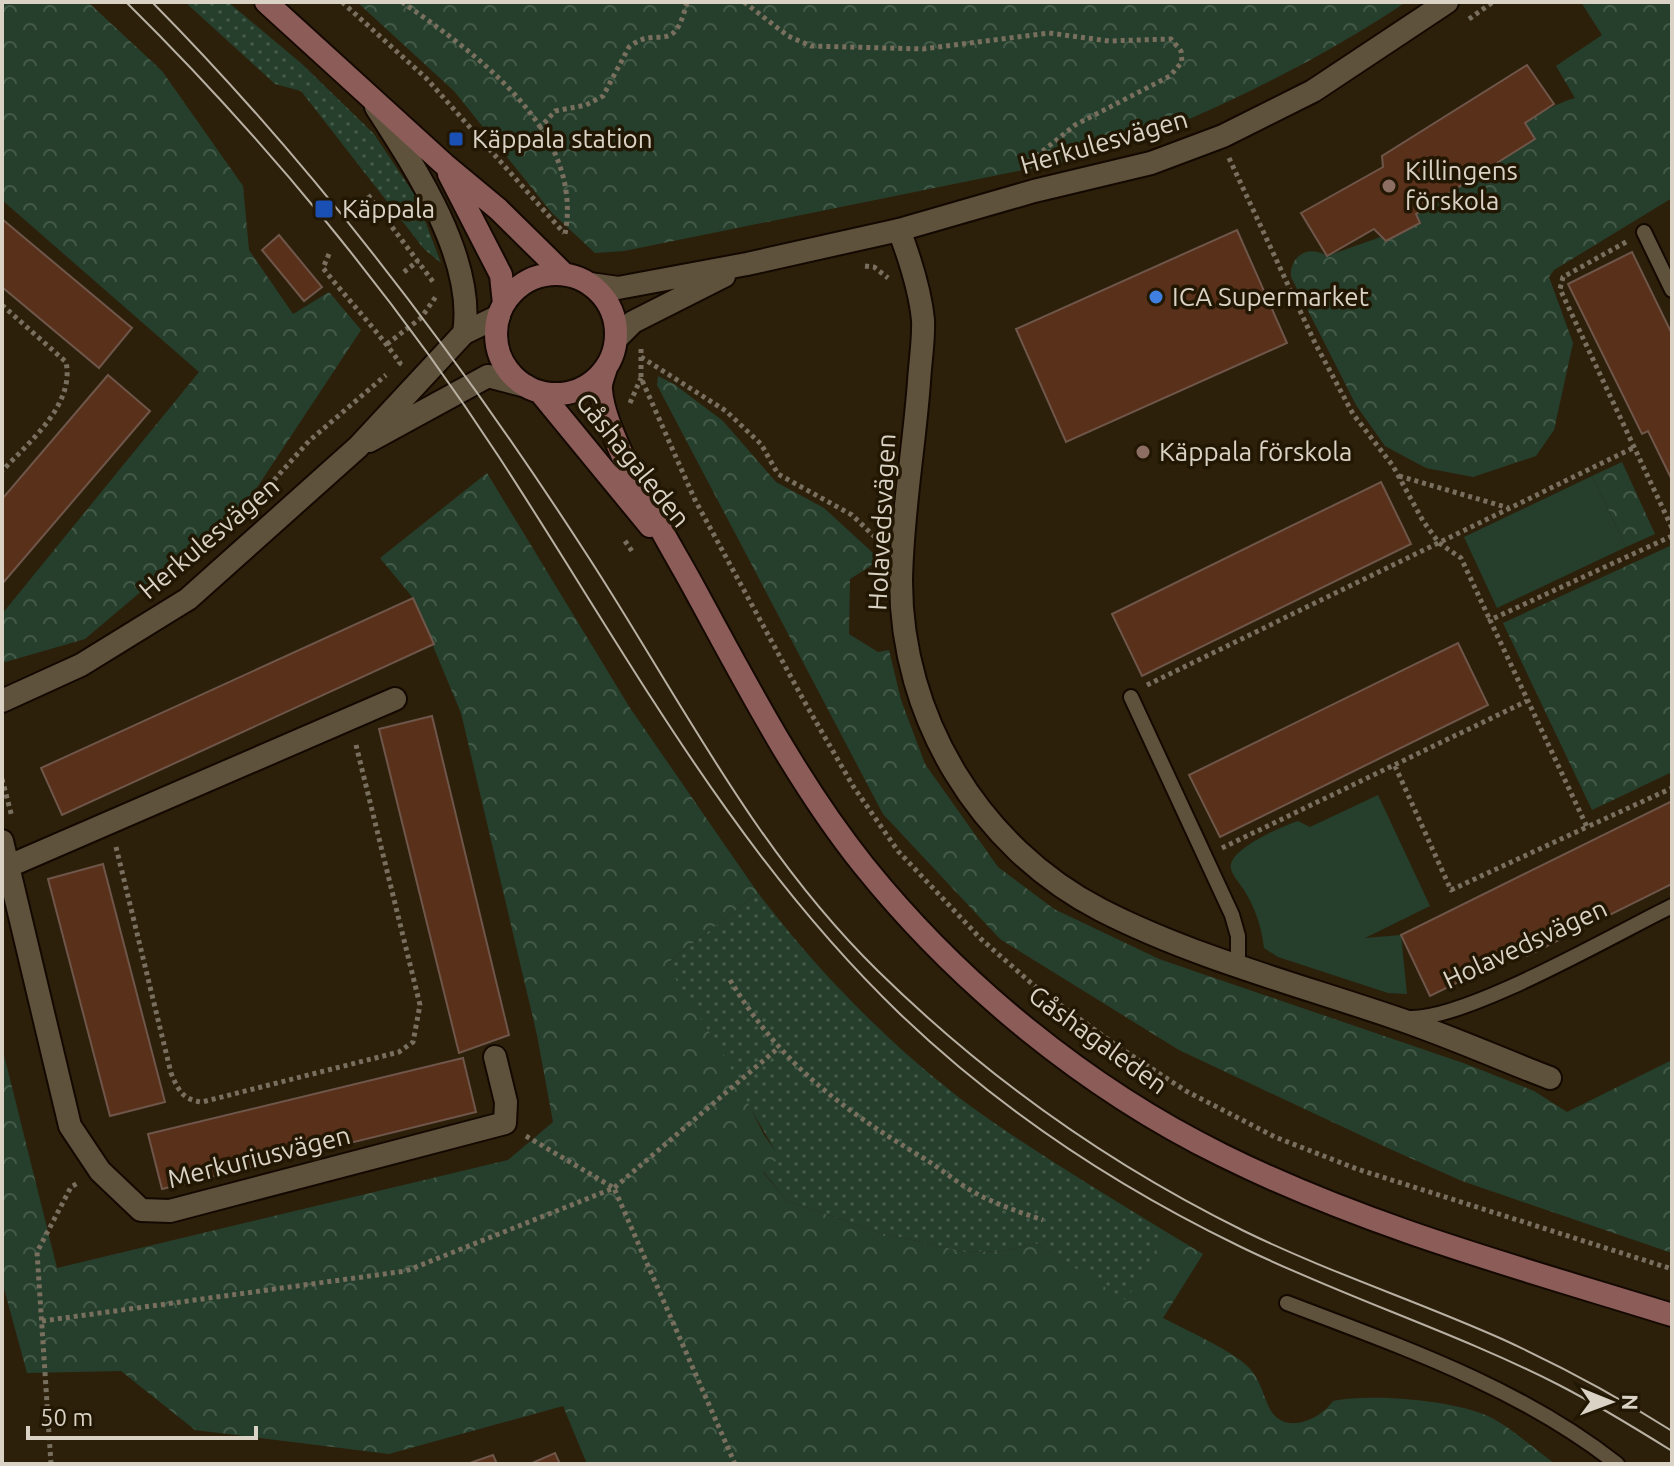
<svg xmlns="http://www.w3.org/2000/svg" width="1674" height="1466" viewBox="0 0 1674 1466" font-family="Ubuntu,sans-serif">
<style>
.grass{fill:url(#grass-dots)}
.forest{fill:url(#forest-crowns)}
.park{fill:#253f2c}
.building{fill:#59301a;stroke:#6f564a;stroke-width:2}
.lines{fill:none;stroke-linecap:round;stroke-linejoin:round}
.service-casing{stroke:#140900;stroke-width:18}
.minor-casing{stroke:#140900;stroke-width:26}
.tertiary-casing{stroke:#140900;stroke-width:26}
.secondary-casing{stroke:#140900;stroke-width:26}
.path{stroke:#796f5e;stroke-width:5;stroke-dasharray:4 4;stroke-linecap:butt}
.service{stroke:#5f523c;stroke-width:14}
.minor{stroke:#5f523c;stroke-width:22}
.tertiary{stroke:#5f523c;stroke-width:22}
.secondary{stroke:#8c5c59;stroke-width:22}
.tram{stroke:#b8b0a2;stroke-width:2}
.transit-dot{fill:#1a4fb4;stroke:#221703;stroke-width:3}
.education-dot{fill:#8d6e63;stroke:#221703;stroke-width:3}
.shop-dot{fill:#3f7fe0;stroke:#221703;stroke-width:3}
.labels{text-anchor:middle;stroke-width:7;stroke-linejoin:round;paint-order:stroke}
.poi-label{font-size:26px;fill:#d9d2c5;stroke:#221703;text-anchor:start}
.street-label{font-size:26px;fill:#d9d2c5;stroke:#221703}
</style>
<defs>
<pattern id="grass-dots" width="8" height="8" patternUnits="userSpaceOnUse" patternTransform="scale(2)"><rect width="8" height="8" fill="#253f2c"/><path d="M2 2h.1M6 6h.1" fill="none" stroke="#445a49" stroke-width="1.8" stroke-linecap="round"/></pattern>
<pattern id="forest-crowns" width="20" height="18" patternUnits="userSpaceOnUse" patternTransform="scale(2)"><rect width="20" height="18" fill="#253f2c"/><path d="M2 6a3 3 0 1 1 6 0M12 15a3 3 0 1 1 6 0" fill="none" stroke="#445a49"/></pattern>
</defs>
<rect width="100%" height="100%" fill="#2c200b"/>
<path class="grass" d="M185,2h43l74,62 72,70 42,63 25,66 -17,-14 -123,-158 -26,-7z
M758,893c61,80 134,155 215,215 63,45 130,85 195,125l-42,68 -91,-58 -32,8 -38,1 -88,-20 -91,-32 -23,-29 16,-14 -113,-193z"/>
<path class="forest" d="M2,2h86l74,69 81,115 6,64 44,64 36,-22 32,38 -113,171 -163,138 -83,24v-49l197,-242 -197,-172z
M357,2h1049c-94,63 -194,110 -299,151l-483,98 -29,2 -43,-40 -98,-122z
M1581,2h91v196l-118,72 -5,7 24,66 -19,87 -18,26 -63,21 -47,-9 -41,-22 -29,-41 -65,-128c-2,-21 18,-33 36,-21l93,-33 -4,-9c45,-38 102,-99 159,-116l-19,-32 46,-31z
M658,376l16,8 49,37 53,61 48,26 49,45 4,9 -27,17 -1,55 29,18 11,-2 12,50 24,64 73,103 56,42 105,50 307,105 68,27 33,21 105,-52v193l-210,-72 -72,-32 -211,-99 -179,-111 -117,-125 -226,-429z
M1622,462l33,72 -29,13 -34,-71z
M487,473l143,235 128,185 -92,71 59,93 39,78 16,22 -17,15 23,28 91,32 88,20 38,-1 32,-8 91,57 42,-67 35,21 -40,64c25,13 53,25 77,42 18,13 20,26 28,45 13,32 51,16 65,-4 38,-8 119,-1 155,15 23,11 46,33 67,48h-968l-24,-58 -174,48 -194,-24 -74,-59 -94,2 -25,-92v-234l55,221 451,-108 45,-38 -16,-87 -76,-322 -48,-115 -33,-40z
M1672,545v227l-80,38 -89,-187z"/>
<path class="park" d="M1592,476l34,71 -129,61 -33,-71z
M1378,795l52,111 -65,32 36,-3 6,59 -19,-1 -110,-36 -14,-9c-3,-23 -8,-38 -20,-58 -4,-6 -11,-14 -13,-21 -5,-19 52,-43 67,-48l12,6z"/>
<path class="building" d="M1527,65l27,39 -29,19 10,16 -119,75 4,9 -34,18 -12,-12 -47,27 -26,-43 82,-46 -1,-11z
M2,219l130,109 -33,40 -97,-81z
M1237,230l50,113 -221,99 -50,-113z
M279,235l43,52 -18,14 -42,-51z
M1632,252l40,82v146l-24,-49 -6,3 -74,-150z
M108,375l42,36 -148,173v-85z
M1381,482l30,62 -269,132 -30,-62z
M413,598l21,46 -372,171 -21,-47z
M1458,643l30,62 -268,132 -31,-62z
M432,716l77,319 -50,18 -80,-324z
M1672,801v83l-145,72 -3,-6 -94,46 -29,-61z
M103,864l62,238 -55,14 -62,-237z
M463,1058l13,54 -314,77 -14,-55z
M555,1453l5,11h-30z
M493,1455l4,9h-30z"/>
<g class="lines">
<g class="service-casing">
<path id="service" d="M1644,232l28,58
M1131,697l101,218 6,21v31
M1410,1018c58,1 203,-83 262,-112
M1287,1303c115,44 232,84 330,161"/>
</g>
<g class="minor-casing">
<path id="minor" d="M899,230c11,29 21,59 24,90 1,20 -3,42 -4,62 -5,67 -17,132 -18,199 0,136 78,266 200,329 92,47 195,74 292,107 54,18 105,41 157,61
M2,841l68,285 30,45 41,39 29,1 335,-88 1,-21 -11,-45
M9,866l386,-167"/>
</g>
<g class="tertiary-casing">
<path id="tertiary" d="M590,284l28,4 129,-24 152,-34 135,-39 117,-28 72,-27 90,-45 134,-89
M464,333l35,-17
M616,339l17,-17 91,-46
M369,441l119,-65 38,10
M2,701l79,-36 107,-66 170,-152 106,-114c12,-73 -49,-166 -88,-226"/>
</g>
<g class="secondary-casing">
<path id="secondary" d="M266,2l179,163 53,44 66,65
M449,174l52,101 3,29
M496 334a60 60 0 1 1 120 0a60 60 0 1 1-120 0Z
M606,368c-2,7 -6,15 -5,22 3,47 68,152 93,198 52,95 102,193 170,278 95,118 222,222 358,289 143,71 298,113 450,160
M540,392l110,134"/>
</g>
<path class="path" d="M342,2l84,76 138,155
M402,2c73,51 183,129 163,232
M744,2l44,34 23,10 112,3 126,-16 60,8 62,-2 10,12 1,11 -12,14 -95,49 -46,37 1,5
M1469,19l24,-17
M539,129l16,-18 31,-6 17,-9 26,-49c30,-24 44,12 58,-45
M1229,158l86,185 38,71 40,52 30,55 16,22 22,15 29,62
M368,195l66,88
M1626,242l-63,35 -3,12 112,239
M329,254l-6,14c25,32 54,62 77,95l-3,3
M865,266l9,1 14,11
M404,272l14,-11
M2,305l64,57c9,43 -37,80 -64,109
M387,344l34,-26 16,-23
M641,349v29l54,122 109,201 49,85 45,65 83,88 57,50 79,57 69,45 89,46 82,32 315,100
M641,357l85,54 35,33 17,30 74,41 26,25
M630,403l11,-25
M1399,476l110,32
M258,498l51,-57 77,-66
M1672,536l-182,84 97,207 85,-39
M625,541l9,13
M1147,685l488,-238
M1395,766l56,124 136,-63
M2,779l10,38
M116,847l55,226c7,17 12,27 31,29l197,-50 14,-10 7,-37 -64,-260
M1222,848l305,-147
M730,980c51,85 112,129 195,179 19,12 36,27 56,37 20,10 41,17 62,24
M526,1136l88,52 121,276
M42,1321l364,-50 208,-83 163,-139
M51,1464l-14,-212 34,-65 7,-4"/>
<use href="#service" class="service"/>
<use href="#minor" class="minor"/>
<use href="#tertiary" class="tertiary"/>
<use href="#secondary" class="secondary"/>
<path class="tram" d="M126,2c137,135 268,294 373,455 126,193 232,394 400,556 99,95 216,173 340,233 104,51 216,86 320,139 39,20 76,43 113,66
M152,2c165,167 310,359 437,556 92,142 167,294 289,413 107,105 232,194 366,260 84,41 173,70 258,108 59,27 115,57 170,92"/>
</g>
<g class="transit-dot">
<rect x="448" y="131" width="16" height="16" rx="4"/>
<rect x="314" y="199" width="20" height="20" rx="4"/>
</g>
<g class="education-dot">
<circle cx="1389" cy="186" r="8"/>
<circle cx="1143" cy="452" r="8"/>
</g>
<circle class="shop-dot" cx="1156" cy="297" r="8"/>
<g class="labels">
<g class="poi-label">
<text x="472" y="148">Käppala station</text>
<text x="1405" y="180">Killingens<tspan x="1405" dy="30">förskola</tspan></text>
<text x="342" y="218">Käppala</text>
<text x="1172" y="306">ICA Supermarket</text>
<text x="1159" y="461">Käppala förskola</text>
</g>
<g class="street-label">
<text transform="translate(1104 142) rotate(-16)" y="9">Herkulesvägen</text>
<text transform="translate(633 460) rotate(51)" y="9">Gåshagaleden</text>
<text transform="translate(882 522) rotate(-87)" y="9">Holavedsvägen</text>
<text transform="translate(209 538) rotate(-40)" y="9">Herkulesvägen</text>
<text transform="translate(1525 944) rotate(-25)" y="9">Holavedsvägen</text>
<text transform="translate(1098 1040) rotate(36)" y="9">Gåshagaleden</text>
<text transform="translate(259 1157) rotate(-14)" y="9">Merkuriusvägen</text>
</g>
</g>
<rect width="1674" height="1466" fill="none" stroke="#d9d2c5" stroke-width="8"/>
<g transform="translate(1610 1402) rotate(91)" stroke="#221703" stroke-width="6" paint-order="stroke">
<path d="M0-6L14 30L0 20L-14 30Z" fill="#d9d2c5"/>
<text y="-12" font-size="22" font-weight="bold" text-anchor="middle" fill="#d9d2c5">N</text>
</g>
<path d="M28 1426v12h228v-12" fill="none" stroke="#d9d2c5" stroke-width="4"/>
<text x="40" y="1426" font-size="24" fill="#d9d2c5" stroke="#221703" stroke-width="6" paint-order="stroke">50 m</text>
</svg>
